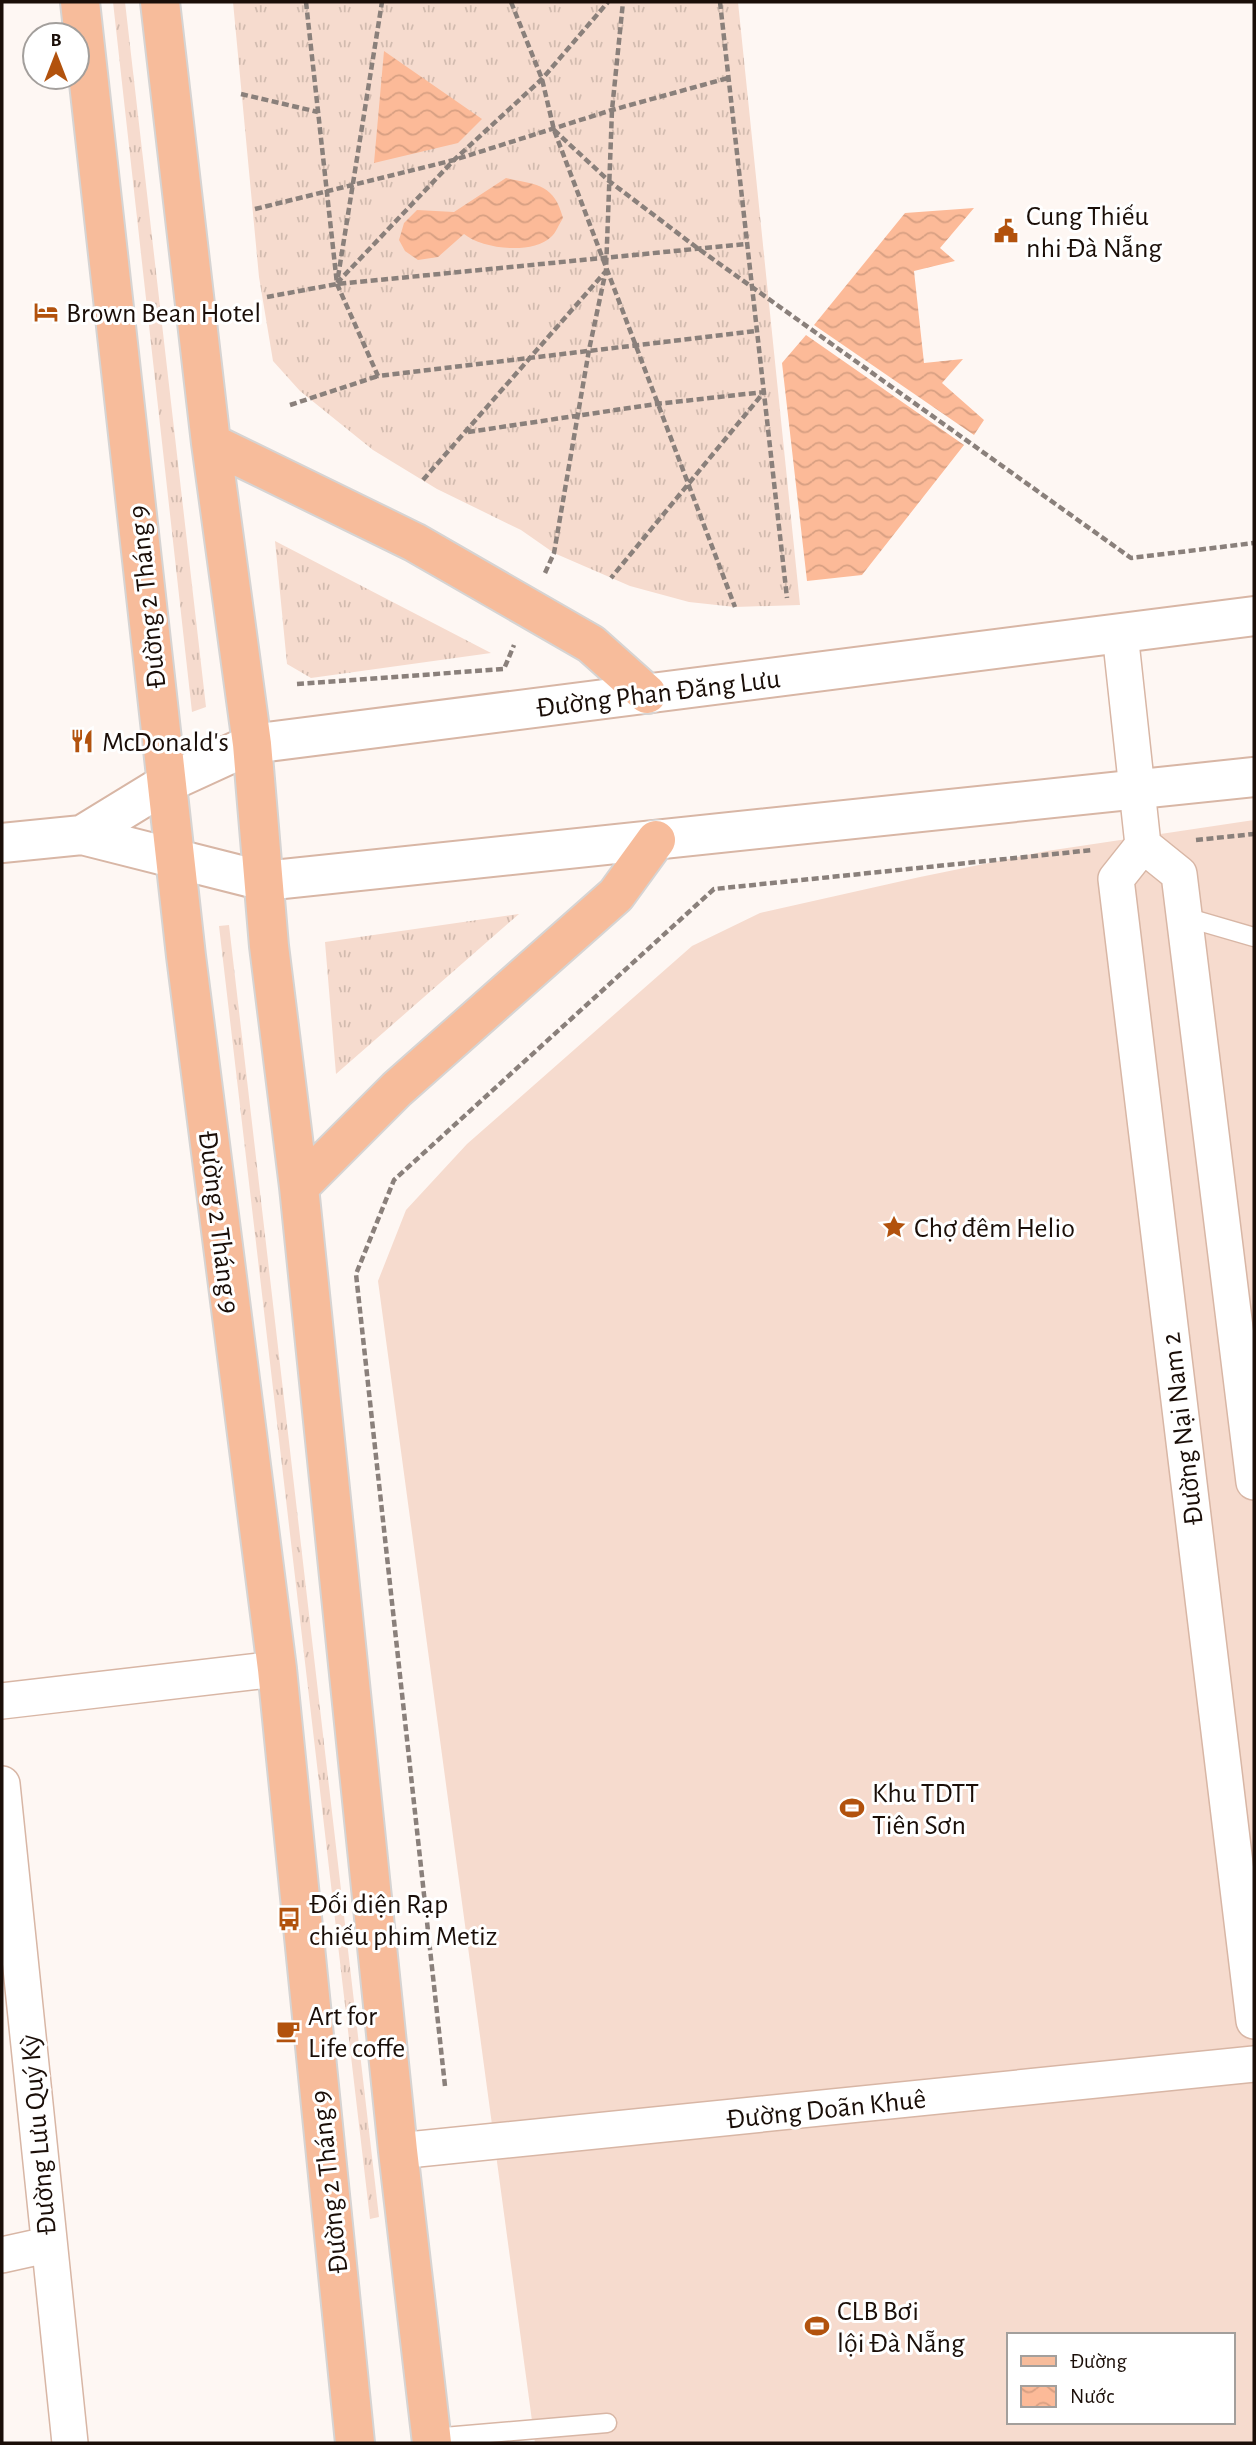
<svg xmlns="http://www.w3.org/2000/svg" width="1256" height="2445" viewBox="0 0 1256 2445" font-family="'Alegreya Sans',sans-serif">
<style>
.grass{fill:url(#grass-tufts)}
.pitch{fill:#f6dbce;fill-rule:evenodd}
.water{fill:url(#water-waves)}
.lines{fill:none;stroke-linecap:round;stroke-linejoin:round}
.service-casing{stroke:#d8b6a5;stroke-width:21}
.minor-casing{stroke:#d8b6a5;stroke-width:38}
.tertiary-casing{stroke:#d8b6a5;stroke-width:42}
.primary-casing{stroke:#d6d4d3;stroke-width:42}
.path{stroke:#8a807b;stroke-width:4.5;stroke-dasharray:7 3.5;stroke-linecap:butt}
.service{stroke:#fff;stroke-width:18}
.minor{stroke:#fff;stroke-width:35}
.tertiary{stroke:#fff;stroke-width:38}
.primary{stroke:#f7bc9b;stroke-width:38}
.labels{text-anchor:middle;stroke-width:6;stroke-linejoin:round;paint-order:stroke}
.poi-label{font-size:28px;fill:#1a0e08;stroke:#fff;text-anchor:start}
.street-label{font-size:28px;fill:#1a0e08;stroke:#fff}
</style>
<defs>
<pattern id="grass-tufts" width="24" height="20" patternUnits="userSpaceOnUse" patternTransform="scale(1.75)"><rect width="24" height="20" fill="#f6dbce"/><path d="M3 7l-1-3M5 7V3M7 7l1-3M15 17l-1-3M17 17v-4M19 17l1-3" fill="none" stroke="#d2bbaf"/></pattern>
<pattern id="water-waves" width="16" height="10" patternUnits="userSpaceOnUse" patternTransform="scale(1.75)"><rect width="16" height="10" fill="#fcba98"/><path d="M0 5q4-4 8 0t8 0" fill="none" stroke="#d79f82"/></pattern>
</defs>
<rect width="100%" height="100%" fill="#fef7f3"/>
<path class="grass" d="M113,2h12l81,705 -14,5z
M233,2h505l62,603 -65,2 -46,-5 -59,-16 -76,-33 -33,-23 -84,-41 -64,-39 -73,-59 -27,-30 -14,-84z
M275,541l216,112 -180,25 -24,-14z
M519,914l-183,160 -11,-132z
M229,925l150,1292 -9,2 -151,-1293z"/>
<path class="pitch" d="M1254,820v1623h-719l-157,-1162 28,-71 61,-66 225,-198 68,-33 160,-36 127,-26zM1009,2335h224v87h-224z"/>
<path class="water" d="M384,51l98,68 -24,24 -84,20z
M506,178c32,7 48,6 57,40 -4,6 -7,15 -12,19 -19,18 -69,12 -87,-3l-26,23 -20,3 -13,-9 -6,-11 5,-17 13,-13 37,2z
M974,208l-34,40 15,13 -41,10 10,92 39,-4 -21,24 42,37 -10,15 -160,-110 91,-112z
M806,335l158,110 -102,130 -55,6 -25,-218z"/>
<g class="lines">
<g class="service-casing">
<path id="service" d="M1185,917l69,20
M432,2438l175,-15"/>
</g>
<g class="minor-casing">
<path id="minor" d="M1120,633l23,212 -27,34 138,1142
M1143,845l36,29 75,608
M2,1701l275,-32
M2,1784l68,659
M398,2151l856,-87
M2,2255l45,-10"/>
</g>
<g class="tertiary-casing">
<path id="tertiary" d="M82,835l85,-52 85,-39 1002,-128
M2,843l80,-8 182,46 990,-104"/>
</g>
<g class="primary-casing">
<path id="primary" d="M80,2l106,954 91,713 78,774
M160,2l51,441 41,301 17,202 30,241 99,964 34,292
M211,443l203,99 177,102 56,50
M299,1187l98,-98 219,-194 40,-55"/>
</g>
<path class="path" d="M306,2l31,282 41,92 378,-45
M511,2l31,77 12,51 181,477
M720,2l67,596
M241,94l77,18
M554,130l55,51 87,66 435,311 123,-15
M255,209l199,-49 158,-50 116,-32
M338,277l44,-275
M337,283l117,-123 88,-81 66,-77
M267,297l70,-13 409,-40
M290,405l88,-29
M468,432l188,-28 108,-12 -153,186
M423,480l183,-209
M545,573l9,-20 35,-203 17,-80 6,-160 11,-108
M297,684l207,-15 10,-24
M1196,840l58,-6
M445,2086l-89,-812 38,-94 320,-291 379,-39"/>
<use href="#service" class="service"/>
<use href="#minor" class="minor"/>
<use href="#tertiary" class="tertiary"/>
<use href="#primary" class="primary"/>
</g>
<defs>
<g id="civic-bare" transform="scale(1.89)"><path d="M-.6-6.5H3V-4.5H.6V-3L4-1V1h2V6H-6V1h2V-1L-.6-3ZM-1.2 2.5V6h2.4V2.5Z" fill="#b2520d" stroke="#fff" stroke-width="2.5" paint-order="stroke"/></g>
<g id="hotel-bare" transform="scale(1.89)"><path d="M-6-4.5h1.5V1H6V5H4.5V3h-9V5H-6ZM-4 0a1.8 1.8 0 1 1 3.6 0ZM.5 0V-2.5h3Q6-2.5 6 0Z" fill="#b2520d" stroke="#fff" stroke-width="2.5" paint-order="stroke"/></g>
<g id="restaurant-bare" transform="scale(1.89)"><path d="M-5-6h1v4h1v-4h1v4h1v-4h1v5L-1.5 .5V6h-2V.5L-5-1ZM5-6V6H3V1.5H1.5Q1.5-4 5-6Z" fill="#b2520d" stroke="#fff" stroke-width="2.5" paint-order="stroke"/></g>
<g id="sight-bare" transform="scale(1.89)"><path d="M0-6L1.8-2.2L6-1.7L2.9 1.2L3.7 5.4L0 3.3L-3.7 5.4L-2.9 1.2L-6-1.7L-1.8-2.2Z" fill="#b2520d" stroke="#fff" stroke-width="2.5" paint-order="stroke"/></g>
<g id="stadium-bare" transform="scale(1.89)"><path d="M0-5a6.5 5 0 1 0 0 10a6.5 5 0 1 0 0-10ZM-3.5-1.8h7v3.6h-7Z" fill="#b2520d" stroke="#fff" stroke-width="2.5" paint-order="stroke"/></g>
<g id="bus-bare" transform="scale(1.89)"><path d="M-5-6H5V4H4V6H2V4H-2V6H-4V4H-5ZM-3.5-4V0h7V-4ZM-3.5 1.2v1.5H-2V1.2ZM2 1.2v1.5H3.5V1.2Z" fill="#b2520d" stroke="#fff" stroke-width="2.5" paint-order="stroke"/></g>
<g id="cafe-bare" transform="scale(1.89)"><path d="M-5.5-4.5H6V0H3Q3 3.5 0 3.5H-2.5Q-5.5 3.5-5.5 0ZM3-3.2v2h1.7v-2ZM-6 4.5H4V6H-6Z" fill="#b2520d" stroke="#fff" stroke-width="2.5" paint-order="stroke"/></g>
</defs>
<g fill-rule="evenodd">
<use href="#civic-bare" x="1006" y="231"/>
<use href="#hotel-bare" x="46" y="312"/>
<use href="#restaurant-bare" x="82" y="741"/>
<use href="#sight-bare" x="894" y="1227"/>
<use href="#stadium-bare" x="852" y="1808"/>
<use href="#bus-bare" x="289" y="1919"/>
<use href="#cafe-bare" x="288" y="2031"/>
<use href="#stadium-bare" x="817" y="2326"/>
</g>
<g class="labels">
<g class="poi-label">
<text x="1026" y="225">Cung Thiếu<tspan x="1026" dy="32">nhi Đà Nẵng</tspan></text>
<text x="66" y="322">Brown Bean Hotel</text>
<text x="102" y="751">McDonald's</text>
<text x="914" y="1237">Chợ đêm Helio</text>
<text x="872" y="1802">Khu TDTT<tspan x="872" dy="32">Tiên Sơn</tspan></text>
<text x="309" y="1913">Đối diện Rạp<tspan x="309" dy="32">chiếu phim Metiz</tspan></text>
<text x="308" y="2025">Art for<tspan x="308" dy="32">Life coffe</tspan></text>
<text x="837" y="2320">CLB Bơi<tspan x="837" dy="32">lội Đà Nẵng</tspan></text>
</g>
<g class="street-label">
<text transform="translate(146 597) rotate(-96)" y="10">Đường 2 Tháng 9</text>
<text transform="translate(658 692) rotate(-7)" y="10">Đường Phan Đăng Lưu</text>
<text transform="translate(220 1222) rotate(83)" y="10">Đường 2 Tháng 9</text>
<text transform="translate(1181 1429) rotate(-97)" y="10">Đường Nại Nam 2</text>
<text transform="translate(826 2108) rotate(-6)" y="10">Đường Doãn Khuê</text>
<text transform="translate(37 2135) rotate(-95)" y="10">Đường Lưu Quý Kỳ</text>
<text transform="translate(328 2182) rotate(-96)" y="10">Đường 2 Tháng 9</text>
</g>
</g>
<rect width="1256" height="2445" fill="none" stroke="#1a0e08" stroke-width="7"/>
<rect x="1007" y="2333" width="228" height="91" fill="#ffffff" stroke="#a39f9c" stroke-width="2"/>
<rect x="1021" y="2356" width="35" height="10" fill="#f7bc9b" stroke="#a39f9c" stroke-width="2"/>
<text x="1070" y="2368" font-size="21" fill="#1a0e08">Đường</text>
<rect x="1021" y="2386" width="35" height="21" fill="url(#water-waves)" stroke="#a39f9c" stroke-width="2"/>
<text x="1070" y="2403" font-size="21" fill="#1a0e08">Nước</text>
<g transform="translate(56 56)"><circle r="33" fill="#ffffff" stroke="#a39f9c" stroke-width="2"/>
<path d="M0-5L12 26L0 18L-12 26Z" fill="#b2520d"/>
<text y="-10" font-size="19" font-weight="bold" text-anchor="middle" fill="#1a0e08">B</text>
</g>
</svg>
